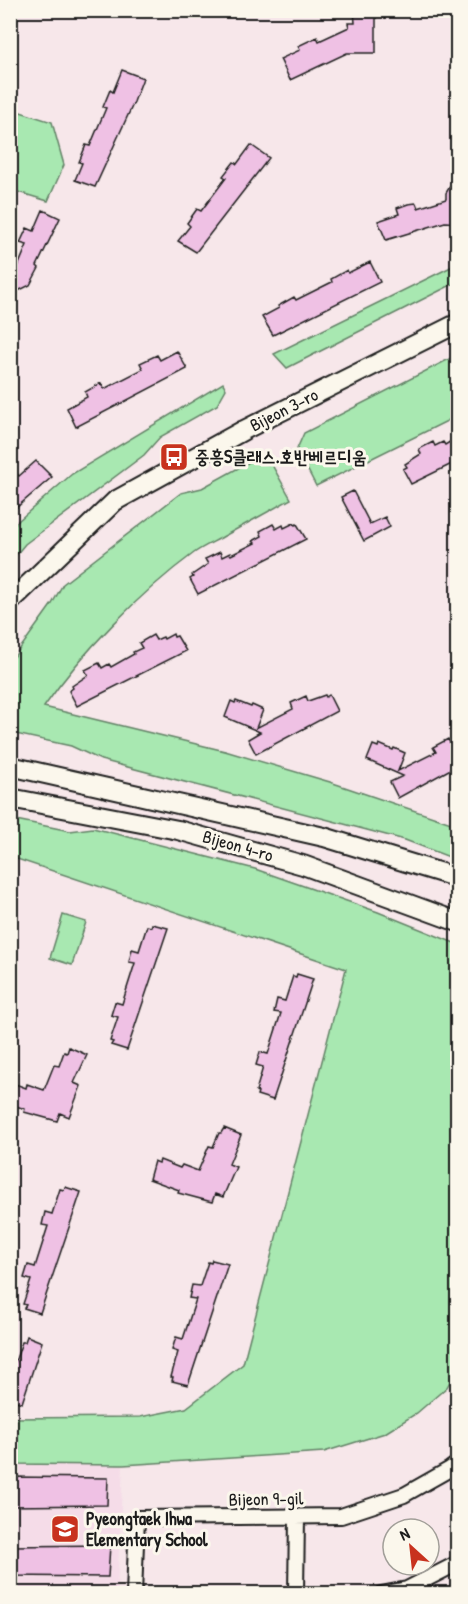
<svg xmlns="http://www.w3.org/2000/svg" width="468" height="1604" viewBox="0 0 468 1604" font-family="'Patrick Hand','Poor Story',sans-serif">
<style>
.built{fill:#f5dce8}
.green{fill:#a8e8b1;stroke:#628266;stroke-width:1.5}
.building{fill:#efc1e4;stroke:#1c1c1c;stroke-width:1.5}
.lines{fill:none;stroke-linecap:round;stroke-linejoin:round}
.street-casing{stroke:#1c1c1c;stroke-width:18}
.secondary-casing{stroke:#1c1c1c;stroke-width:22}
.street{stroke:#fbf7ec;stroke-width:14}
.secondary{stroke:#fbf7ec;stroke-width:18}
.labels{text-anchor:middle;stroke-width:6;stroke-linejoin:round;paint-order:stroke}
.street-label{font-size:18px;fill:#1c1c1c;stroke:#fbf7ec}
.poi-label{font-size:18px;font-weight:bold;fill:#1c1c1c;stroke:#fbf7ec;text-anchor:start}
</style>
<rect width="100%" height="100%" fill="#f7e7ea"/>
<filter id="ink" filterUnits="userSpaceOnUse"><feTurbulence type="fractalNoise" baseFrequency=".0167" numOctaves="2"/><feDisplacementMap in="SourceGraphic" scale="12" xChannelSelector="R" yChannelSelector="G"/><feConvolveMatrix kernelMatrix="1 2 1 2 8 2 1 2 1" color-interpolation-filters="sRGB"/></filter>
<g filter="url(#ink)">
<path class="built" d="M11,1464l112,1 -6,128 -106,1z"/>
<path class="green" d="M11,109l41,13 12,43 -16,36 -37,-11z
M457,264v18l-170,86 -13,-14z
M457,355v61l-141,70 -19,-37 7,-16z
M223,383l3,6 -9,16 -57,32 -16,18 -119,89 -14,17v-34l61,-53z
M251,461l21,4 19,34c-22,12 -43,24 -65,36 -10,6 -22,11 -32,18 -53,39 -113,100 -150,154l181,44 105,31 127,43v35l-52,-20 -304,-80 -30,-14 -60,-13v-72l41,-57 11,-20 118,-91 21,-5z
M11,819l59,12 23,-3 162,41 123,43 79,32v425l-10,18 -30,26 -32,20 -61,19 -201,13 -112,-1v-46l129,-1 46,-9 57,-44 103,-395 -335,-112z
M63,915l23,7 -14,43 -22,-7z"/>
<path class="building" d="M354,10h22v43h-29l-57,27 -10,-21 20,-9 -2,-4 19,-9 2,4 30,-14 -1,-4h7z
M122,70l21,8 -9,24 -39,85 -20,-7 7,-17 -3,-1 7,-17 4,1 16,-38 -3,-1 7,-17 3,2z
M251,145l18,13 -73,94 -18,-11 12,-15 -3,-3 10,-14 4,2 25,-33 -3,-2 11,-14 3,2z
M458,173v50l-13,-1 -59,18 -8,-19 21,-7 -2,-6 11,-4 8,-1 2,5 28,-9v-6z
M43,210l17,8 -23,48 2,2 -9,17 -20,10v-23l7,-3 10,-24 -7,-2 7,-15 7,3z
M370,262l10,20 -107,53 -11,-18 17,-9 -1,-2 16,-9 2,3 36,-18 -1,-3 16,-9 1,3z
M177,351l10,18 -111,58 -9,-19 20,-11 -2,-5 16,-9 3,6 39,-20 -3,-6 17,-8 3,5z
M453,440h5v21l-47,23 -8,-15 4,-2 -2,-3 16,-10 -2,-5 14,-7 2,4 8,-4 2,3z
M36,461l16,16 -42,36v-46l9,9z
M353,491l17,33 15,-7 5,10 -26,14 -23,-44z
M294,523l1,2 2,-1 9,15 -108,55 -8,-15 3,-2 -1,-2 16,-11 -3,-5 15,-7 2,5 8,-4 1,2 24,-12 -2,-2 9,-5 -2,-5 13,-7 3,5 7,-4 1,3z
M173,634l1,3 3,-1 9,15 -109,55 -8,-15 4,-3 -1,-2 16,-11 -3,-5 14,-7 3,5 7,-4 2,3 23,-13 -1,-2 9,-4 -3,-5 14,-8 3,5 7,-3 1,2z
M325,695l1,2 3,-2 8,16 -81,43 -8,-15 12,-7 -35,-15 6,-16 4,2 1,-2 15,6 1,-2 11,5 -7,18 37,-19 -2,-6 15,-7 2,5z
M448,739l3,5 7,-3v24l-60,33 -8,-16 13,-6 -36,-16 6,-15 5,2 1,-3 14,6 1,-2 11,5 -7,18 38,-19 -3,-5z
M152,924l16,4 -41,122 -16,-5 2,-3 -3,-1 8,-24 -7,-2 4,-13 7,2 13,-41 -6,-1 3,-13 7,2 8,-25 4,1z
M297,974l16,5 -40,121 -16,-5 1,-3 -2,-1 7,-24 -7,-2 4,-13 8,2 13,-41 -7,-1 3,-13 8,2 8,-25 3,1z
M69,1047l18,8 -13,28 7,3 -12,31 -9,-4 -3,8 -33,-9 1,-3 -15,-5v-22l16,6 1,-4 17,6 10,-25 5,1 5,-14 3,1z
M224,1128l17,7 -12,29 7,3 -13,30 -8,-3 -3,8 -34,-9 1,-3 -30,-11 5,-18 5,2 1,-3 20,8 2,-3 16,6 11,-25 4,1 6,-14h2z
M65,1187l16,5 -41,121 -16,-5 2,-3 -3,-1 8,-24 -7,-2 4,-13 7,2 13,-41 -6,-1 3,-13 7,2 8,-25 4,1z
M212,1260l16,4 -40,121 -16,-4 1,-4h-2l7,-25 -6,-2 4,-13 7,2 13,-40 -7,-1 3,-13 8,1 8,-24 3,1z
M27,1336l15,6 -20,61 -12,-4v-38l5,1 7,-20h3z
M10,1477l98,1 -1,27 -97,1z
M110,1545l-2,32 -98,-1v-30z"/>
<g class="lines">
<g class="street-casing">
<path id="street" d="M134,1594l3,-76 204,-2 63,-21 46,-26 8,-6
M296,1594l1,-78
M381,1594l26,-5 51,-26"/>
</g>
<g class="secondary-casing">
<path id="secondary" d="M10,602l105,-101 129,-71 214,-107
M10,766l314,71 134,41
M10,798l168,32 125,35 155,57"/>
</g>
<use href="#street" class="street"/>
<use href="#secondary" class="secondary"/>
</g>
</g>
<defs>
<g id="bus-square" transform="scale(1.5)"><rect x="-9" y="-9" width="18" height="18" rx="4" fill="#c8321e" stroke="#fbf7ec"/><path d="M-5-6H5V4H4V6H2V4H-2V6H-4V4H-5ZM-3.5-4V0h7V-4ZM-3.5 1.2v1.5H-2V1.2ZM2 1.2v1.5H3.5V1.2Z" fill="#fff"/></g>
<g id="school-square" transform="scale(1.5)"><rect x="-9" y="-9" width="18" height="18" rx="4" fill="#c8321e" stroke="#fbf7ec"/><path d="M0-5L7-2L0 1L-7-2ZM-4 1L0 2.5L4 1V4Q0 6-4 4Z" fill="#fff"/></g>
</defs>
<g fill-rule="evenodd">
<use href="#bus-square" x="174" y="457"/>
<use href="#school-square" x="65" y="1529"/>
</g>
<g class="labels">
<g class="street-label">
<text transform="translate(284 410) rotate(-27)" y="6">Bijeon 3-ro</text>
<text transform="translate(238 846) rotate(16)" y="6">Bijeon 4-ro</text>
<text transform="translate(266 1499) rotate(-1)" y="6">Bijeon 9-gil</text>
</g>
<g class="poi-label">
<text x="195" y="463">중흥S클래스.호반베르디움</text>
<text x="86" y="1525">Pyeongtaek Ihwa<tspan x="86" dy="21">Elementary School</tspan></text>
</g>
</g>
<rect width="468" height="1604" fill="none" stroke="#fbf7ec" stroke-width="36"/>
<rect x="18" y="18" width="432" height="1568" fill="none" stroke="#1c1c1c" stroke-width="2" filter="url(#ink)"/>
<g transform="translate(411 1547) rotate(333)"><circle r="28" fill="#fbf7ec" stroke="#a29f99" stroke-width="1.5"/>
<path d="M0-4.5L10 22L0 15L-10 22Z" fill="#c8321e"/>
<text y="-9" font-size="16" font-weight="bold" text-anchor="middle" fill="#1c1c1c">N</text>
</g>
</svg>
